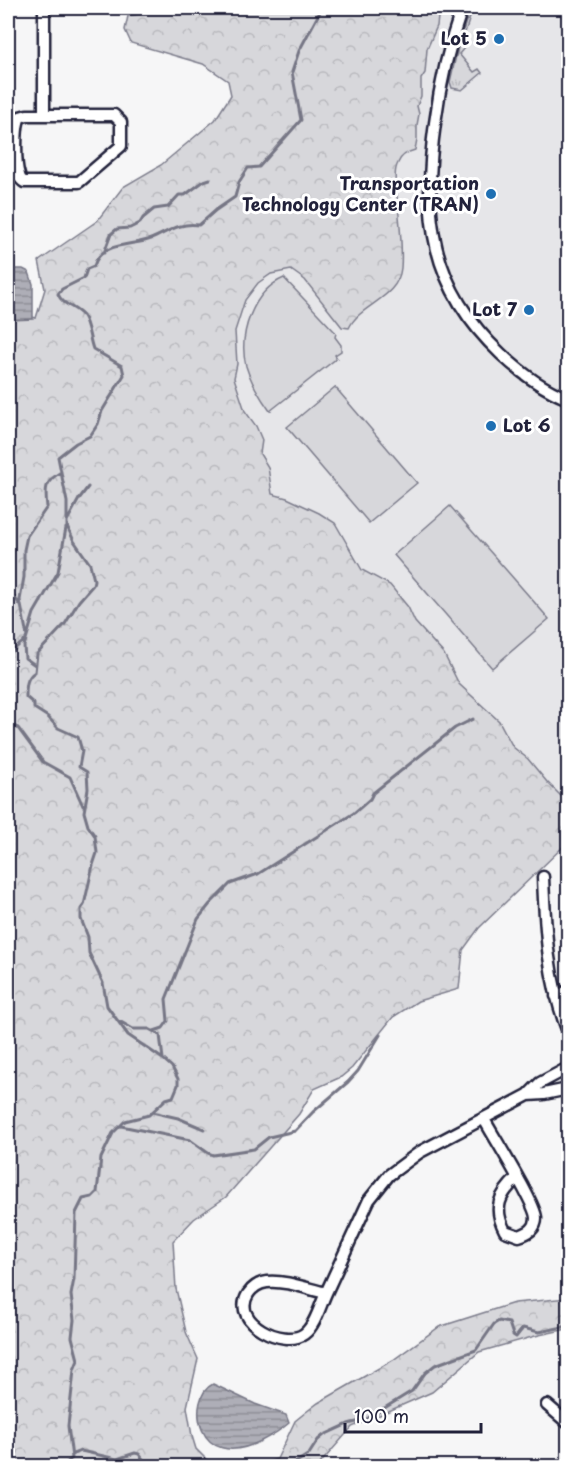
<svg xmlns="http://www.w3.org/2000/svg" width="576" height="1474" viewBox="0 0 576 1474" font-family="'Playpen Sans',sans-serif">
<style>
.built{fill:#e6e6e9}
.grass{fill:url(#grass-tufts);stroke:#7c7c8b;stroke-width:1.5}
.forest{fill:url(#forest-crowns);stroke:#7c7c8b;stroke-width:1.5}
.garden{fill:#d7d7db;stroke:#7c7c8b;stroke-width:1.5}
.water{fill:url(#water-rules);stroke:#767685;stroke-width:1.5}
.lines{fill:none;stroke-linecap:round;stroke-linejoin:round}
.stream{stroke:#767685;stroke-width:3}
.minor-casing{stroke:#22223b;stroke-width:15}
.minor{stroke:#fff;stroke-width:10}
.poi-dot{fill:#1f6fb2;stroke:#fff;stroke-width:2}
.labels{text-anchor:middle;stroke-width:6;stroke-linejoin:round;paint-order:stroke}
.poi-label{font-size:18px;font-weight:bold;fill:#22223b;stroke:#fff;text-anchor:end}
</style>
<defs>
<pattern id="grass-tufts" width="24" height="20" patternUnits="userSpaceOnUse" patternTransform="scale(1.5)"><rect width="24" height="20" fill="#d7d7db"/><path d="M3 7l-1-3M5 7V3M7 7l1-3M15 17l-1-3M17 17v-4M19 17l1-3" fill="none" stroke="#b8b8bd"/></pattern>
<pattern id="forest-crowns" width="20" height="18" patternUnits="userSpaceOnUse" patternTransform="scale(1.5)"><rect width="20" height="18" fill="#d7d7db"/><path d="M2 6a3 3 0 1 1 6 0M12 15a3 3 0 1 1 6 0" fill="none" stroke="#b8b8bd"/></pattern>
<pattern id="water-rules" width="6" height="5" patternUnits="userSpaceOnUse" patternTransform="scale(1.5)"><rect width="6" height="5" fill="#aeaeb7"/><path d="M0 2.5h6" fill="none" stroke="#8d8d96"/></pattern>
</defs>
<rect width="100%" height="100%" fill="#f6f6f7"/>
<filter id="ink" filterUnits="userSpaceOnUse"><feTurbulence type="fractalNoise" baseFrequency=".0167" numOctaves="2"/><feDisplacementMap in="SourceGraphic" scale="12" xChannelSelector="R" yChannelSelector="G"/><feConvolveMatrix kernelMatrix="1 2 1 2 8 2 1 2 1" color-interpolation-filters="sRGB"/></filter>
<g filter="url(#ink)">
<path class="built" d="M341,8h227v822l-498,-352z"/>
<path class="grass" d="M470,8h3l-11,34 3,5 -6,7 15,18 5,-3 3,4 -20,17 -10,-2 -2,-6 8,-35z"/>
<path class="forest" d="M173,8h266l-2,18 -10,23 -2,24 -4,6v17l-4,10 2,8 -2,11v14l-2,11c-8,2 -14,5 -17,13 -5,9 -2,22 -1,32 2,24 6,49 4,73 -3,31 -41,36 -52,60l-7,-1 -37,-47 -14,-10 -20,4 -13,9 -13,17 -10,31 2,33 -3,14 11,33 11,15 6,14 -2,14 8,13 4,27 15,4 32,15 16,10 27,47 28,15 18,22 7,15 29,32 15,30 40,37 14,26 15,12 19,23 21,21v39l-89,86 -16,22 -4,39 -41,12 -25,16 -41,51 -11,9 -27,12 -15,25 -73,83 -32,22 -21,22 3,48 10,43 12,27 -11,48 5,29 4,13 11,11 26,6h-225v-1156l28,8 9,-29 -6,-28 58,-40 26,-34 38,-22 54,-45 16,-25 -3,-14 -25,-17 -72,-21 -6,-13 3,-14z
M568,1298v31l-29,6 -60,17 -47,40 -80,35 -34,39h-79l25,-3 13,-4 18,-38 11,-9 12,-9 75,-43 46,-33 75,-24z"/>
<path class="garden" d="M284,278l52,55 -1,4 6,8v6l-6,4 2,3 -67,53c-10,-14 -19,-28 -24,-45 -8,-32 7,-75 38,-88z
M335,387l82,96 -48,40 -82,-96z
M450,506l99,113 -57,49 -98,-113z"/>
<path class="water" d="M8,269h15l6,3 4,12v35l-23,1 -2,-1z
M213,1384l42,20 31,11 3,8c-8,7 -18,13 -28,18 -66,33 -75,-44 -48,-57z"/>
<g class="lines">
<path class="stream" d="M104,253l7,-19 6,-5 13,-1 10,-5 3,-5 11,-9 14,-2 11,-12h6l19,-14 6,-2
M67,521l12,-22 9,-12
M8,588l12,17
M27,636l-7,-36 4,-23v-27l3,-14 20,-29c-2,-18 -3,-25 14,-35
M8,655l18,-16
M35,665l-10,-7 -1,-12 10,-33 24,-41 8,-44
M8,724l10,4 25,34 27,15 13,29
M121,1022l12,7h16l11,6 3,24
M154,1031l9,-3 5,-7 -2,-22 32,-80 12,-15 20,-20 28,-10 96,-61 16,-14 3,-6 82,-65 18,-9
M152,1112l26,6 26,11
M121,1126l69,14 18,13 5,2 41,-6 15,-12 26,-6 18,-19 35,-30 10,-11 22,-36
M73,1454l8,-3 36,8 18,-6 4,1 9,12
M63,1466l9,-8 -4,-32 6,-56 4,-10 -6,-23 2,-17 -3,-25 3,-16 2,-66 7,-14 9,-2 5,-5 4,-34 12,-25 12,-12 24,-6 17,-16 7,-2 5,-12v-6l-6,-12 -9,-8 -35,-24 -21,-29 -4,-23 -14,-30 -1,-16 -7,-18v-10l3,-4 9,-40 4,-12 -2,-17 -7,-10 -4,-14 4,-23 -1,-17 -8,-5 3,-16 -4,-14 -20,-9 -10,-11 -14,-9v-4l-8,-7c0,-10 0,-20 9,-25l2,-18 28,-30 14,-23 14,-16 1,-5 -4,-16 -16,-23 -7,-15v-24l-9,-45 18,-14 14,-7 8,-12 4,-13 22,-36 -2,-9 -29,-17c-4,-11 -4,-23 -10,-33 -7,-9 -21,-11 -25,-22l4,-5 22,-11 3,-9 7,-3c6,-24 39,-20 57,-27 17,-7 28,-17 48,-14l17,-15 19,-13 4,-15 9,-14 11,-1 42,-47 -9,-48 7,-21 23,-43
M290,1466l19,-12 9,-14 6,-5 24,-11 17,-4 47,-29 13,-18 10,-8 41,-15 18,-26 5,-3 10,2 4,12 3,2 7,-9 16,4 29,-6"/>
<g class="minor-casing">
<path id="minor" d="M44,8v107
M462,8c-13,37 -22,76 -27,115 -13,92 -5,164 66,231 19,18 42,35 67,45
M27,115h87l7,7v24l-42,36h-55c-3,-3 -4,-2 -5,-7 -4,-11 -4,-49 1,-58z
M543,877c2,53 5,104 25,155
M556,996l12,-5
M528,1095l16,-1 24,-5
M484,1119c9,17 52,85 52,99 0,11 -8,15 -17,18l-14,-5c-12,-23 -6,-36 12,-53
M326,1293c-6,13 -11,33 -22,41 -19,14 -74,-11 -56,-40 4,-6 11,-11 19,-12 18,-2 41,7 59,11l43,-93 20,-25 31,-23 108,-57 12,-12 28,-15
M547,1405l21,18"/>
</g>
<use href="#minor" class="minor"/>
</g>
</g>
<g class="poi-dot">
<circle cx="499" cy="39" r="6"/>
<circle cx="491" cy="194" r="6"/>
<circle cx="529" cy="310" r="6"/>
<circle cx="491" cy="426" r="6"/>
</g>
<g class="labels">
<g class="poi-label">
<text x="487" y="45">Lot 5</text>
<text x="479" y="190">Transportation<tspan x="479" dy="21">Technology Center (TRAN)</tspan></text>
<text x="517" y="316">Lot 7</text>
<text x="503" y="432" text-anchor="start">Lot 6</text>
</g>
</g>
<rect width="576" height="1474" fill="none" stroke="#fff" stroke-width="30"/>
<rect x="15" y="15" width="546" height="1444" fill="none" stroke="#22223b" stroke-width="2" filter="url(#ink)"/>
<path d="M345 1423v9h136v-9" fill="none" stroke="#22223b" stroke-width="3"/>
<text x="354" y="1423" font-size="18" fill="#22223b" stroke="#ffffff" stroke-width="4.5" paint-order="stroke">100 m</text>
</svg>
